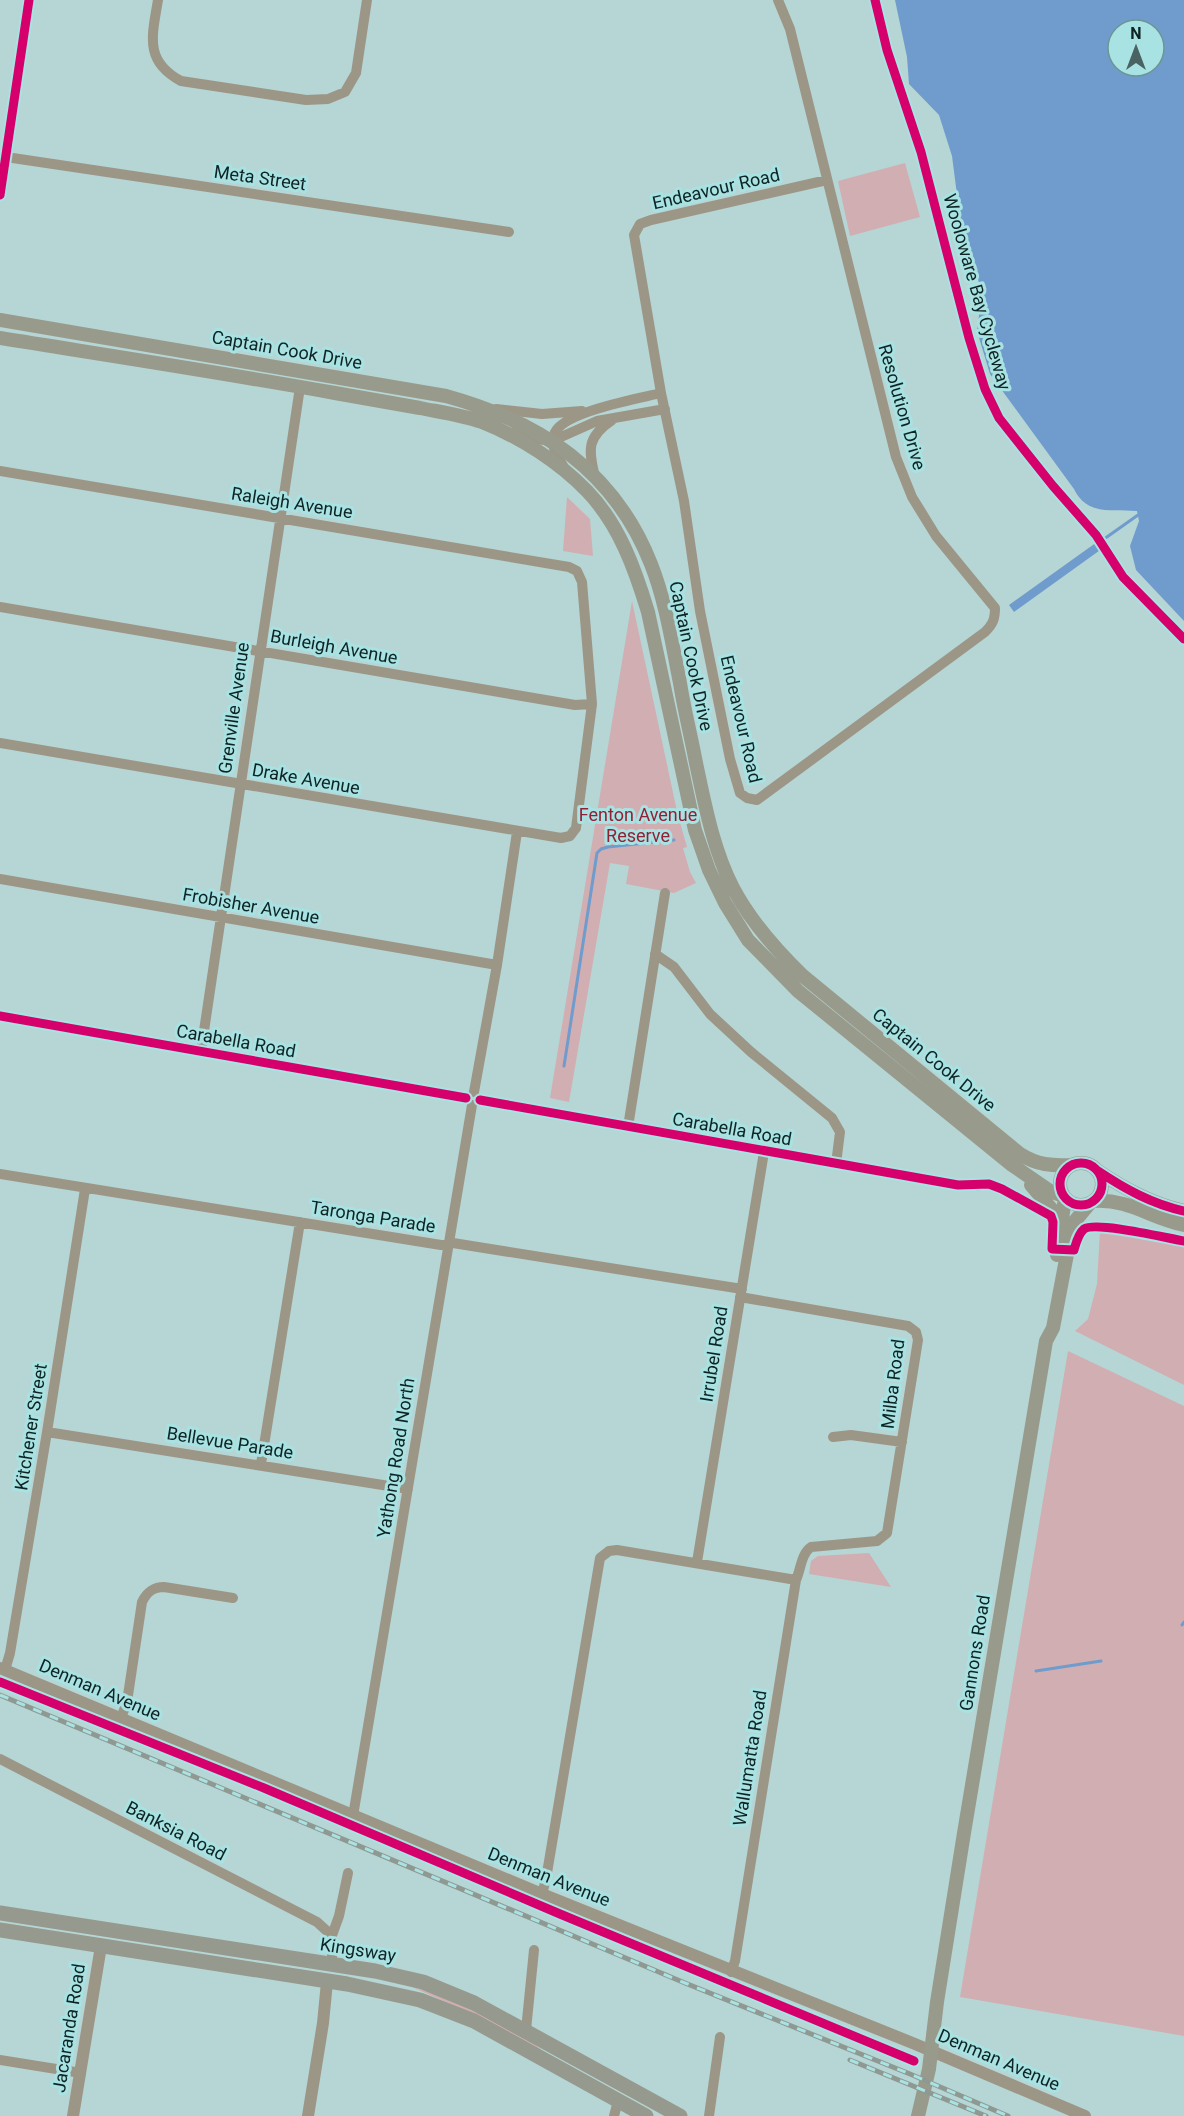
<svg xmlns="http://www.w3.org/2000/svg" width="1184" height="2116" viewBox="0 0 1184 2116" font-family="Roboto,sans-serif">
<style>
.green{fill:#d1aeb2}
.water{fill:#6f9ccc;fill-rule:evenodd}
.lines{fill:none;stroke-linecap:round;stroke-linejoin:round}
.stream{stroke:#6f9ccc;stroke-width:3}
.minor{stroke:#9c9687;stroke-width:10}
.tertiary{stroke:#9c9687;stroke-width:12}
.secondary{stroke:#989b8b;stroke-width:14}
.primary{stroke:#969a8e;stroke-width:15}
.rail-casing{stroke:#8e9992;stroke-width:5}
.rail{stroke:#a9e2e2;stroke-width:3;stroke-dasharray:9;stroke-linecap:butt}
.cycleway-casing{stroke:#a9e2e2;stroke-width:13}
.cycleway{stroke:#d6006c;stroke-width:9}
.labels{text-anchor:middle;stroke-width:6;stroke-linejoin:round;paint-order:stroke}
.street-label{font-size:18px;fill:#0e2424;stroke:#a9e2e2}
.park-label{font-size:18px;fill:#912035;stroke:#a9e2e2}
</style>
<rect width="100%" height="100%" fill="#b6d5d5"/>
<path class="green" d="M905,163l15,54 -70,19 -12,-55z
M567,497l23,22 3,37 -30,-5z
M632,601l46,215 9,31 -4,1 7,24 6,11 -22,10 -48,-9 3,-18 -19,-3 -41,239 -19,-4z
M1100,1231l84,15v139l-109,-54 13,-12 9,-35z
M1068,1351l116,55v630l-224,-39z
M869,1553l22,34 -82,-13 2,-13 7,-5z
M410,1986c46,14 94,33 132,64l-81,-41z"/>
<path class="water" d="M895,0h289v621l-48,-51 -6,-24 9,-25 -2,-10c-25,-2 -50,5 -63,-22l-84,-115 -13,-43 5,-38 -22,-75 -8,-62 -13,-41 -30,-31 -2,-27zM1118,30h36v36h-36z
M1097,542l6,6 -89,64 -5,-7z"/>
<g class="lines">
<path class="stream" d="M1097,544l41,-29
M564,1066l33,-213 4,-4 7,-2 66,-7
M1182,1625l2,-3
M1036,1671l65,-10"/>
<path class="minor" d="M158,0c-6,36 -14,61 23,81l125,19 22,-1 17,-7 11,-19 11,-73
M778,0l12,29 106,428 16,40 24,39 59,72c0,11 -2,16 -10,24l-228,168 -10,-2 -7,-5 -10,-34 -30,-148 -16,-110 -23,-108 -27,-158 6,-11 11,-4 176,-40
M6,157l503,75
M0,195l29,-195
M496,409l46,5 40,-3
M514,432l23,7 15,2 45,-20 68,-12
M565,469l-10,-17 -3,-11c1,-5 2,-9 6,-13 17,-18 78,-29 103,-35
M0,471l569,96 8,4 5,11 10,122 -16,124 -6,8 -9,2 -561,-95
M595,477c-7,-28 -8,-40 17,-57
M0,607l575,98 17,-1
M0,879l497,86
M655,954l19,13 36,47 41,38 81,66 8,14 -4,32
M0,1016l466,82
M201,1051l99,-664
M474,1092l23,-127 20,-133
M480,1100l478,85 20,1
M628,1127l37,-234
M0,1174l441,71 12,-2 289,46
M47,1432l361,57
M833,1437l18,-2 51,7
M261,1464l39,-242
M697,1562l67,-410
M5,1670l5,-17 37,-221 38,-243
M121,1718l6,-16 15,-100c5,-10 11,-15 22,-15l69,11
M0,1759l317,163 11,10 3,6
M353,1816l119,-711
M542,1894l4,-15 54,-321 9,-7 8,-1 179,30
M331,1965l2,-18 -2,-9 8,-22 9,-43
M731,1972l4,-11 61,-381c5,-11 5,-26 15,-33l66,-6 10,-8 31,-193 -2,-8 -8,-6 -168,-29
M526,2030l8,-80
M0,2060l81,13
M614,2116l4,-15
M709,2116l11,-79"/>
<path class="tertiary" d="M0,1668l542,226 373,150 170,72
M73,2116l28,-170
M308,2116l15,-93 4,-41"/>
<path class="secondary" d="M0,320l446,76c94,26 168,74 205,168 15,38 21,79 29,119 4,26 11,53 16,80 9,42 17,86 37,125 18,34 43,62 70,88l217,178c17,11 32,12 51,11
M0,338c112,18 224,35 335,55 28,5 57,10 85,15 20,4 42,7 62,14 38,15 77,40 105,69 32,33 48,78 61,121l47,218 14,40 16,33 23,37 50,51 214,174 38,26 13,5
M1060 1184a21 21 0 1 1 42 0a21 21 0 1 1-42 0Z
M1098,1171c27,18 54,33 86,40
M1031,1185l23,27 4,17
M1094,1201c36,-2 56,17 90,24
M1057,1255l8,-57
M918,2116l11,-47 8,-67 27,-169 82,-492 7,-13 18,-95 4,-12 15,-18"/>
<path class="primary" d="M0,1913l375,58 48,11 51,21 206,113
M0,1930l347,54 73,16 54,21 172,95"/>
<g class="rail-casing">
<path id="rail" d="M0,1695l685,288 225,91 98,42
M850,2060l136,56"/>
</g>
<use href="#rail" class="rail"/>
<g class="cycleway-casing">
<path id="cycleway" d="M875,0l12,50 34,102 48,186 16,51 14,29 54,68 43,49 27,42 61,62
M0,195l29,-195
M0,1016l466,82
M480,1100l478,85 31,-1 13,5 49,27 2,6 -1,27 22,1c2,-7 4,-16 10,-21 12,-8 82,9 100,12
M1060 1184a21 21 0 1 1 42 0a21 21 0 1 1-42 0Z
M1098,1171c27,18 54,33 86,40
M0,1682l264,106 296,126 354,147"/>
</g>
<use href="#cycleway" class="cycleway"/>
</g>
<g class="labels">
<g class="street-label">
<text transform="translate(260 178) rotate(8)" y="6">Meta Street</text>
<text transform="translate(716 189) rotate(-13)" y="6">Endeavour Road</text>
<text transform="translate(977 292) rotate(74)" y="6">Wooloware Bay Cycleway</text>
<text transform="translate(287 350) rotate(10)" y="6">Captain Cook Drive</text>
<text transform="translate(902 407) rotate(74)" y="6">Resolution Drive</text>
<text transform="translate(292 503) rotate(9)" y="6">Raleigh Avenue</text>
<text transform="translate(334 647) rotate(10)" y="6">Burleigh Avenue</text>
<text transform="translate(691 656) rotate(78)" y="6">Captain Cook Drive</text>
<text transform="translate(234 708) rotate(-82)" y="6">Grenville Avenue</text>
<text transform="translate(741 719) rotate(77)" y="6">Endeavour Road</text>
<text transform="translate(306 779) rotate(10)" y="6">Drake Avenue</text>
<text transform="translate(251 906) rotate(10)" y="6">Frobisher Avenue</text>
<text transform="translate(236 1041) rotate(10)" y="6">Carabella Road</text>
<text transform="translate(934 1060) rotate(39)" y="6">Captain Cook Drive</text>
<text transform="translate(732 1129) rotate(10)" y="6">Carabella Road</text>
<text transform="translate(373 1217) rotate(9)" y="6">Taronga Parade</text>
<text transform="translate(714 1354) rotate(-81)" y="6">Irrubel Road</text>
<text transform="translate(893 1384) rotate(-83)" y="6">Milba Road</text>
<text transform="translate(31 1427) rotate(-81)" y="6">Kitchener Street</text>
<text transform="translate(230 1443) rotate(9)" y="6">Bellevue Parade</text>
<text transform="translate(396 1458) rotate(-81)" y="6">Yathong Road North</text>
<text transform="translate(975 1653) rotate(-81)" y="6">Gannons Road</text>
<text transform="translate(100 1690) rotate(23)" y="6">Denman Avenue</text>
<text transform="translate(750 1758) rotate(-81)" y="6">Wallumatta Road</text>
<text transform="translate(176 1831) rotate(27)" y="6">Banksia Road</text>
<text transform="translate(549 1877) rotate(22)" y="6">Denman Avenue</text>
<text transform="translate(358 1950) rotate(9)" y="6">Kingsway</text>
<text transform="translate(69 2028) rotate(-81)" y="6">Jacaranda Road</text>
<text transform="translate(999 2060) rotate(23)" y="6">Denman Avenue</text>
</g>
<g class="park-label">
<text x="638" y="821">Fenton Avenue<tspan x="638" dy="21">Reserve</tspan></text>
</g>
</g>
<g transform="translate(1136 48)"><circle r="28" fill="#a9e2e2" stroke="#6b9696" stroke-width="1.5"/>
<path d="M0-4.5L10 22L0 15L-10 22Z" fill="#496262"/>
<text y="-9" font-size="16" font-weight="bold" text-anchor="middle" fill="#0e2424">N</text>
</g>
</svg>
